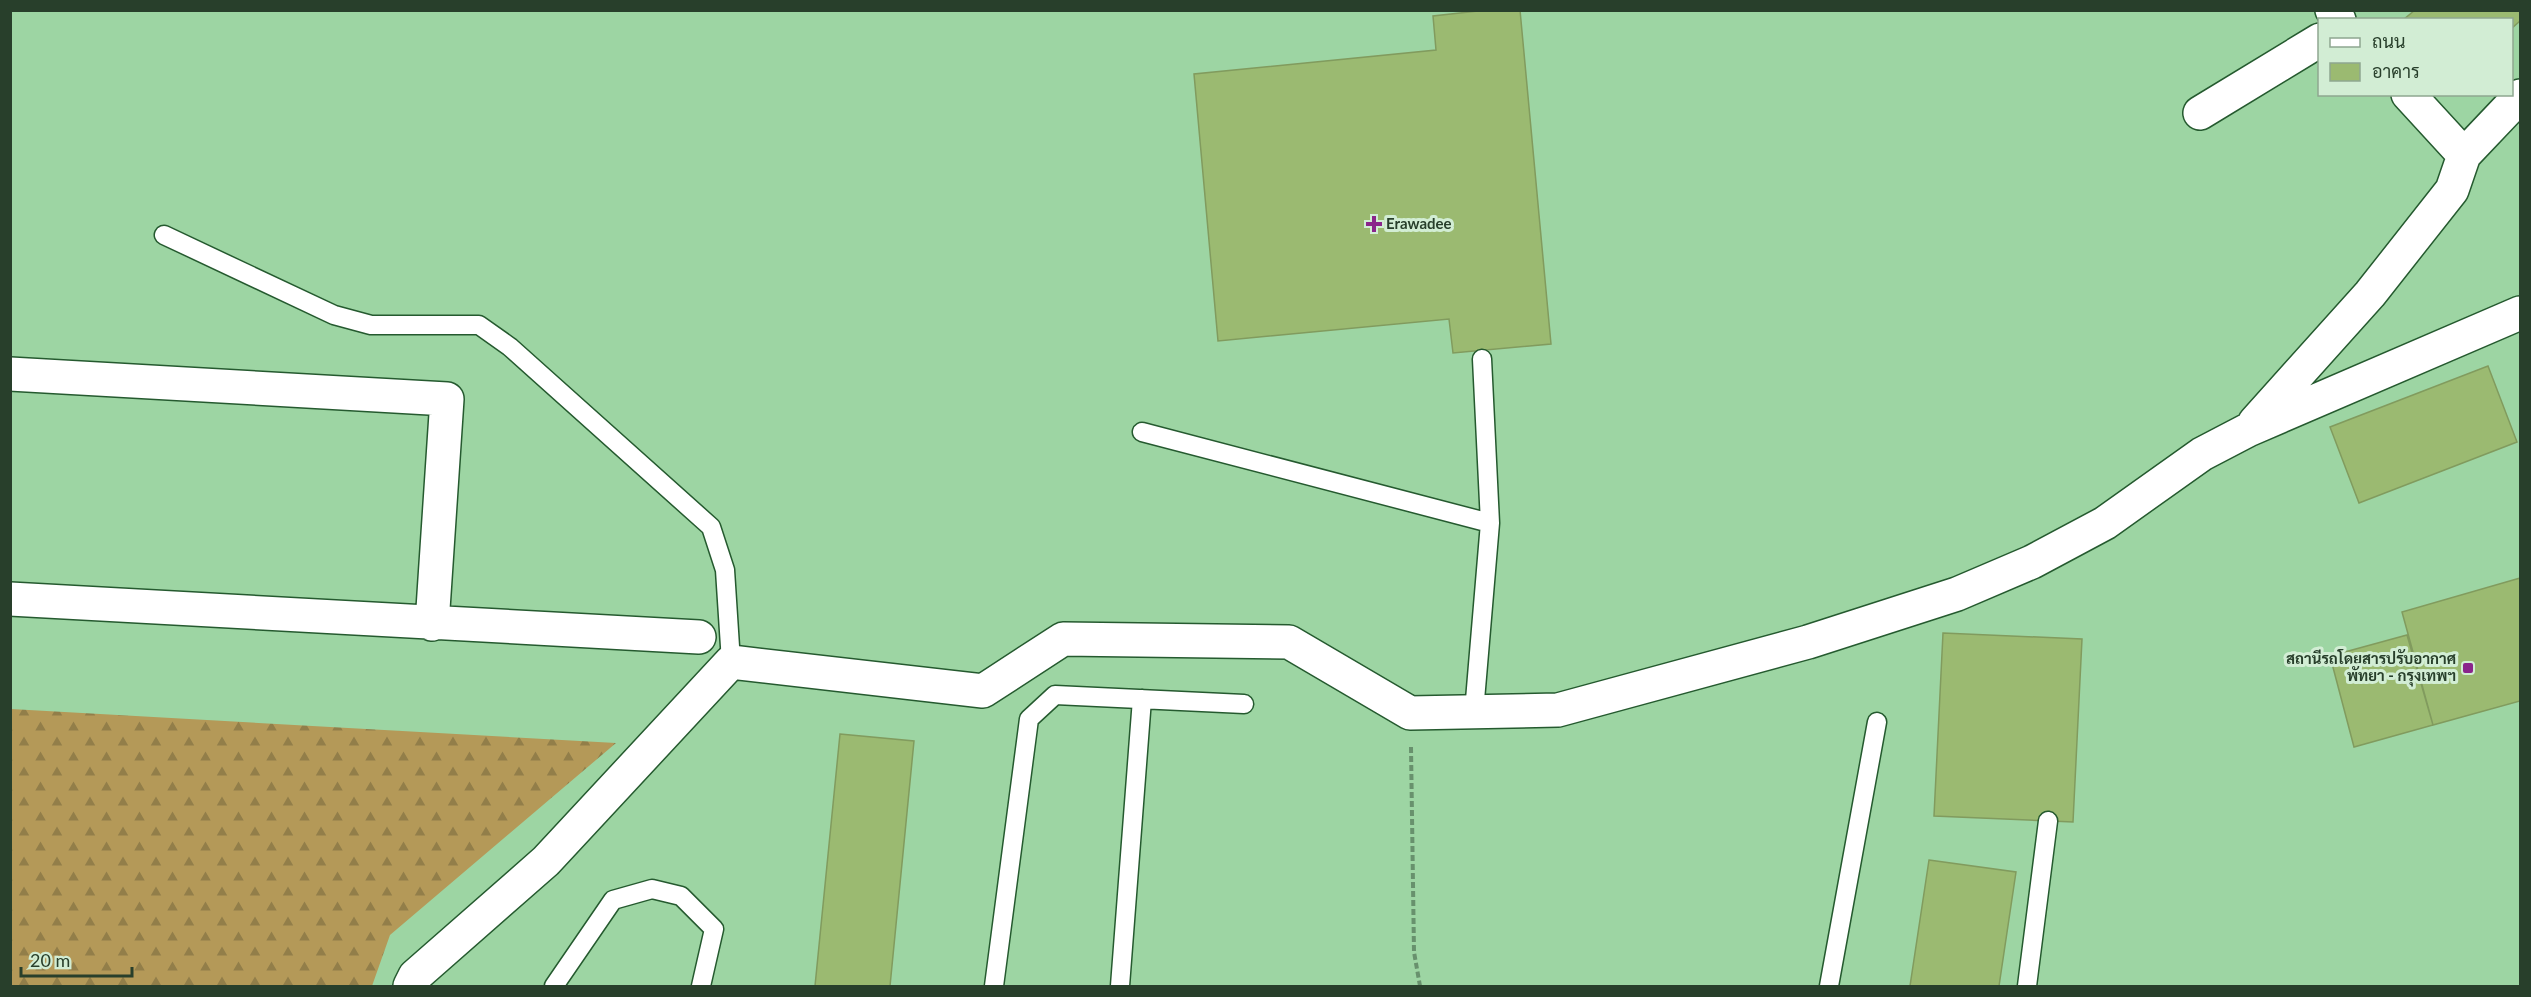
<svg xmlns="http://www.w3.org/2000/svg" width="2531" height="997" viewBox="0 0 2531 997" font-family="Lato,Sarabun,sans-serif">
<style>
.forest{fill:url(#forest-firs)}
.building{fill:#9bba71;stroke:#819b5e;stroke-width:1.5}
.lines{fill:none;stroke-linecap:round;stroke-linejoin:round}
.service-casing{stroke:#255a2f;stroke-width:21}
.minor-casing{stroke:#255a2f;stroke-width:36}
.path{stroke:#68916d;stroke-width:4;stroke-dasharray:6 3;stroke-linecap:butt}
.service{stroke:#fff;stroke-width:18}
.minor{stroke:#fff;stroke-width:33}
.poi-dot{fill:#8a248b;stroke:#d2edd4;stroke-width:2}
.labels{text-anchor:middle;stroke-width:6;stroke-linejoin:round;paint-order:stroke}
.poi-label{font-size:15px;font-weight:bold;fill:#283f2b;stroke:#d2edd4;text-anchor:start}
</style>
<defs>
<pattern id="forest-firs" width="22" height="20" patternUnits="userSpaceOnUse" patternTransform="scale(1.5)"><rect width="22" height="20" fill="#b49958"/><path d="M5 1l3.5 6h-7zM16 11l3.5 6h-7z" fill="#927e49"/></pattern>
</defs>
<rect width="100%" height="100%" fill="#9dd5a3"/>
<path class="forest" d="M11,709l605,34 -226,192 -18,51h-361z"/>
<path class="building" d="M1487,10h33l31,334 -98,9 -4,-34 -231,22 -24,-267 242,-24 -3,-34z
M2415,10h105v11l-8,7v-8h-109z
M2488,366l29,76 -158,61 -29,-76z
M2520,578v123l-87,24 -31,-113z
M1943,633l139,6 -9,183 -139,-6z
M2407,635l26,90 -79,22 -24,-91z
M840,734l74,7 -24,245h-75z
M1929,860l87,12 -17,114h-89z"/>
<g class="lines">
<g class="service-casing">
<path id="service" d="M164,235l170,80 37,10h108l31,22 201,180 14,43 6,92
M1142,432l348,91
M1474,712l16,-189 -8,-164
M554,986l59,-86 39,-11 29,7 33,33 -13,57
M994,986l35,-267 26,-24 189,9
M1120,986l22,-287
M1829,986l48,-264
M2027,986l21,-165"/>
</g>
<g class="minor-casing">
<path id="minor" d="M2332,10l7,10
M2408,94l56,61 56,-59
M2200,113l120,-73
M10,374l437,25 -15,225
M2255,422l115,-128 82,-104 12,-35
M10,599l689,38
M410,986l5,-10 131,-115 185,-199 252,29 80,-52 226,3 121,71 148,-3 250,-68 149,-48 75,-32 73,-39 97,-69 46,-24 272,-117"/>
</g>
<path class="path" d="M1411,747l3,205 6,34"/>
<use href="#service" class="service"/>
<use href="#minor" class="minor"/>
</g>
<g class="poi-dot">
<path d="M1371 215h6v6h6v6h-6v6h-6v-6h-6v-6h6z"/>
<rect x="2462" y="662" width="12" height="12" rx="3"/>
</g>
<g class="labels">
<g class="poi-label">
<text x="1386" y="229">Erawadee</text>
<text x="2456" y="664" text-anchor="end">สถานีรถโดยสารปรับอากาศ<tspan x="2456" dy="17">พัทยา - กรุงเทพฯ</tspan></text>
</g>
</g>
<rect width="2531" height="997" fill="none" stroke="#283f2b" stroke-width="24"/>
<rect x="2318" y="18" width="195" height="78" fill="#d2edd4" stroke="#8ea790" stroke-width="1.5"/>
<rect x="2330" y="38" width="30" height="9" fill="#ffffff" stroke="#8ea790" stroke-width="1.5"/>
<text x="2372" y="48" font-size="18" fill="#283f2b">ถนน</text>
<rect x="2330" y="63" width="30" height="18" fill="#9bba71" stroke="#8ea790" stroke-width="1.5"/>
<text x="2372" y="78" font-size="18" fill="#283f2b">อาคาร</text>
<path d="M21 967v9h111v-9" fill="none" stroke="#283f2b" stroke-width="3"/>
<text x="30" y="967" font-size="18" fill="#283f2b" stroke="#d2edd4" stroke-width="4.5" paint-order="stroke">20 m</text>
</svg>
